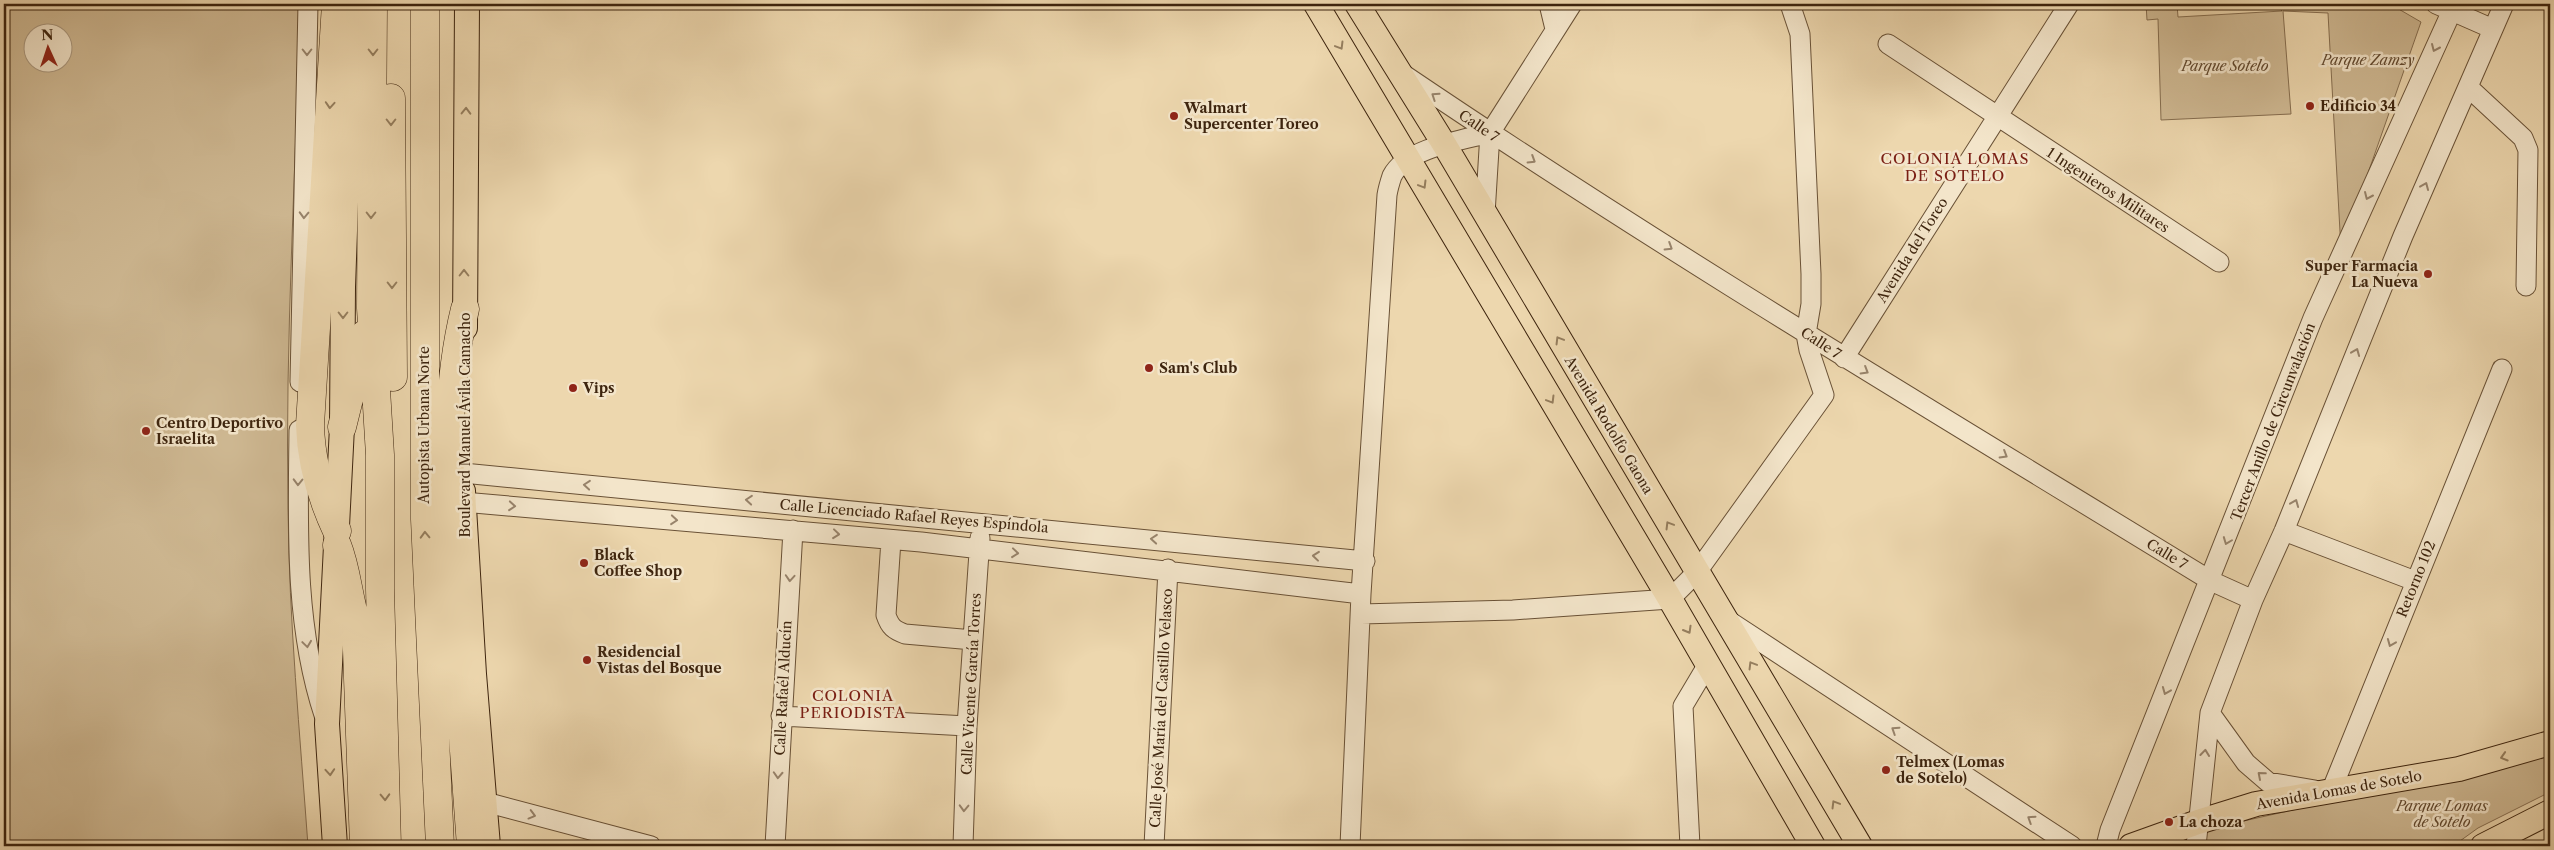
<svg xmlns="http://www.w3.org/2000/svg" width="2554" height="850" viewBox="0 0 2554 850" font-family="'Libre Caslon Text',serif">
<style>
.green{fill:#cfb993;stroke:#866e50;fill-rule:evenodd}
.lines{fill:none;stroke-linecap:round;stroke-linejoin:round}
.minor-casing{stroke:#695136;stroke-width:21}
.major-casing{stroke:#3d240e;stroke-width:26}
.highway-casing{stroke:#3d240e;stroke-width:29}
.minor{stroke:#f3e5ca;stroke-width:19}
.major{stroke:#edd7ae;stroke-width:24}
.highway{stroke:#edd7ae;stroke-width:28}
.oneway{stroke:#957e5e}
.oneway2{stroke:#98846c}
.poi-dot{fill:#8f2418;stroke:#f3e5ca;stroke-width:2}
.labels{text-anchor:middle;stroke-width:5;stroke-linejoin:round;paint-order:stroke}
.park-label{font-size:14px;font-style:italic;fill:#62492f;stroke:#f3e5ca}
.poi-label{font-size:14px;font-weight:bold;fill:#3d240e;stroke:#f3e5ca;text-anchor:start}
.street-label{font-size:14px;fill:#3d240e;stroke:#f3e5ca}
.neighbourhood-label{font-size:15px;letter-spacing:1px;fill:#7a1f14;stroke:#f3e5ca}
</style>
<rect width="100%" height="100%" fill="#edd7ae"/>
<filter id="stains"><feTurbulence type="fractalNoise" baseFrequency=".004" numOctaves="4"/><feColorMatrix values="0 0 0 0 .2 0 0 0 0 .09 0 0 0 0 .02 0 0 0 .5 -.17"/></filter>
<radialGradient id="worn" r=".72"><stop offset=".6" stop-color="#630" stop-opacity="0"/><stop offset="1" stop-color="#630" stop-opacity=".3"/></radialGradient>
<path class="green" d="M4,4h296c-4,168 -15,336 -12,504 1,113 12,226 20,338h-304zM32,32h30v30h-30z
M2146,4h31l1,13 104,-6 -7,-7h115l31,18 -80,228 -13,-237 -45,-2 8,103 -130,6 -3,-101 -11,1z
M2550,754v38l-72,36 -25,18h-292l29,-13 125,-28 174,-32z"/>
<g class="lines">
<g class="minor-casing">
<path id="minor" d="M1549,4l6,25
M2436,4l57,25
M1888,44l331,218
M1403,74c263,178 537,341 808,507l42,19
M2468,87l55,51 5,12 -2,136
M1485,214l5,-81
M1844,358l225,-354
M300,382l8,-378
M299,430c-1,95 -5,194 25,285
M463,473l902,88
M463,502l458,40 440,52
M2284,531l131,50
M891,540l-5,75c4,12 8,15 19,19l68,6
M1361,614l152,-4 157,-11 27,-27 127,-177 -15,-45 -3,-16 5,-30v-30l-11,-240 -10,-30
M1726,619l346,227
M2210,713l36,50 22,19 47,8
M781,716l186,10
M2332,789l170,-420
M485,802l166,44
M775,846l18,-316
M963,846l4,-120 13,-188
M1154,846l14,-277
M1350,846l11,-252 26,-399c1,-6 3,-13 5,-19 14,-28 71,-36 98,-43l82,-129
M1690,846l-7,-140 25,-42
M2106,846l4,-16 203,-512 142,-314
M2196,846l14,-133 43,-113 31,-69 119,-295 101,-232"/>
</g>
<g class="major-casing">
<path id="major" d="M1316,4l354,595 143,247
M1357,4l87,140 416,702
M465,328l2,-324
M463,491l11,183 14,172
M335,846l-8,-122 15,-297 1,-140 10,-283
M2131,846l67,-24 58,-18 203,-35 91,-26
M2483,846l67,-34"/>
</g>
<g class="highway-casing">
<path id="highway" d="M336,4l-26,421c1,39 11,72 27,106
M373,4l-2,304 9,147v134l7,257
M425,4v515l15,327
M391,98l2,279
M465,309c-20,81 -16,163 -13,245 4,98 12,195 19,292
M342,427l23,-93
M337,545c10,25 11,51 19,77l8,224"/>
</g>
<use href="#minor" class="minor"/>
<use href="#major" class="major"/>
<use href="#highway" class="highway"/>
</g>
<defs><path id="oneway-chevron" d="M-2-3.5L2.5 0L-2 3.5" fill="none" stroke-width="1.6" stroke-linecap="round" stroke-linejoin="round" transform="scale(1.25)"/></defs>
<g class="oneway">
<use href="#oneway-chevron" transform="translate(1340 46) rotate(59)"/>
<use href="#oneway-chevron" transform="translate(373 52) rotate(90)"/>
<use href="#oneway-chevron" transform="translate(330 105) rotate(94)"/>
<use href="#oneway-chevron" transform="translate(466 111) rotate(-89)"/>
<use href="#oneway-chevron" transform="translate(391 122) rotate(90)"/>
<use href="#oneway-chevron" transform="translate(1423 185) rotate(59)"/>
<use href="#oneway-chevron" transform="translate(371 215) rotate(90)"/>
<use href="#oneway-chevron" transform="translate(464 273) rotate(-90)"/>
<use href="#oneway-chevron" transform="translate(392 285) rotate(90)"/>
<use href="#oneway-chevron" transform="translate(343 315) rotate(90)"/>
<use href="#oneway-chevron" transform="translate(1559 340) rotate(-121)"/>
<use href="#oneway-chevron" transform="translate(1551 400) rotate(59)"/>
<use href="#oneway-chevron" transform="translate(1669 525) rotate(-121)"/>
<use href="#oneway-chevron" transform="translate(425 535) rotate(-92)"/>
<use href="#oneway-chevron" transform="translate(1688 630) rotate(60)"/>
<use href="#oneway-chevron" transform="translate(1752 665) rotate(-121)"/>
<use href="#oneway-chevron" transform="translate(2504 757) rotate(163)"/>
<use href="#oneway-chevron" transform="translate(330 772) rotate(86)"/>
<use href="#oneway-chevron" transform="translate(385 797) rotate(88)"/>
<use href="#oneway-chevron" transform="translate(1835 804) rotate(-121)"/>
</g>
<g class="oneway2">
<use href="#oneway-chevron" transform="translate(2435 48) rotate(114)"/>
<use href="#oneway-chevron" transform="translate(307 52) rotate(90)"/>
<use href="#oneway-chevron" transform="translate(1435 96) rotate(-146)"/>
<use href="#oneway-chevron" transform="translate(1532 160) rotate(32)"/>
<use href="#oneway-chevron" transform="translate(2425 186) rotate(-67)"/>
<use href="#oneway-chevron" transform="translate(2368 196) rotate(114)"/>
<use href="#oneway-chevron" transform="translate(304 215) rotate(92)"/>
<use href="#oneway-chevron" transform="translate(1669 247) rotate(32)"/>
<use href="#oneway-chevron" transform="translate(2356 352) rotate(-68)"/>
<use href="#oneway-chevron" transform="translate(1865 371) rotate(31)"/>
<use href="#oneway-chevron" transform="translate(2004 455) rotate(31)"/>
<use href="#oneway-chevron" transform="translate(298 482) rotate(91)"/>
<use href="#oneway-chevron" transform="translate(587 485) rotate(-175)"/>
<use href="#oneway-chevron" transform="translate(749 500) rotate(-175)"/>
<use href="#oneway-chevron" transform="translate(2295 503) rotate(-68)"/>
<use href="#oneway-chevron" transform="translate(512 506) rotate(5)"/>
<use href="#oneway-chevron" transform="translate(674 520) rotate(5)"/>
<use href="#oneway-chevron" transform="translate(836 534) rotate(6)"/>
<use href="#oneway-chevron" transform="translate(1154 539) rotate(-175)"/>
<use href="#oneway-chevron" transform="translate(2227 541) rotate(111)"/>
<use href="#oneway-chevron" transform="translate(1015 553) rotate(6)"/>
<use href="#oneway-chevron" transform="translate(1316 556) rotate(-174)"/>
<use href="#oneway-chevron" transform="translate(790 578) rotate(94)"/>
<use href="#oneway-chevron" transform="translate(2391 643) rotate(112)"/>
<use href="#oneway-chevron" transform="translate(307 644) rotate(82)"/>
<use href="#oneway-chevron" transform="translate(2166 691) rotate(112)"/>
<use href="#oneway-chevron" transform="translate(1895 730) rotate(-147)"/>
<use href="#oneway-chevron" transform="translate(2205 753) rotate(-84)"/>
<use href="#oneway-chevron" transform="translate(778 775) rotate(93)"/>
<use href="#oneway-chevron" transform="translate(2261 775) rotate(-139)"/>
<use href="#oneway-chevron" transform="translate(964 808) rotate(92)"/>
<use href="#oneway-chevron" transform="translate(532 815) rotate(15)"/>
<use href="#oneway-chevron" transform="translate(2031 819) rotate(-147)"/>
</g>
<g class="poi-dot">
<circle cx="2310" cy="106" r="5"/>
<circle cx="1174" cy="116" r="5"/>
<circle cx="2428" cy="274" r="5"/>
<circle cx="1149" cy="368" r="5"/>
<circle cx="573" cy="388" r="5"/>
<circle cx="146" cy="431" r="5"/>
<circle cx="584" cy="563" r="5"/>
<circle cx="587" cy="660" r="5"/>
<circle cx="1886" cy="770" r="5"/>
<circle cx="2169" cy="822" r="5"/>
</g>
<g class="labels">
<g class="park-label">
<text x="2368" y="65">Parque Zamzy</text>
<text x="2225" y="71">Parque Sotelo</text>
<text x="2442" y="811">Parque Lomas<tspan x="2442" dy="16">de Sotelo</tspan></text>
</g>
<g class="poi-label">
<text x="2320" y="111">Edificio 34</text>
<text x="1184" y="113">Walmart<tspan x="1184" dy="16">Supercenter Toreo</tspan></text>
<text x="2418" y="271" text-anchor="end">Super Farmacia<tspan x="2418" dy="16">La Nueva</tspan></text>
<text x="1159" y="373">Sam's Club</text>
<text x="583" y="393">Vips</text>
<text x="156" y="428">Centro Deportivo<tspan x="156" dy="16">Israelita</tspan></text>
<text x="594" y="560">Black<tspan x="594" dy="16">Coffee Shop</tspan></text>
<text x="597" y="657">Residencial<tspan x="597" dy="16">Vistas del Bosque</tspan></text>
<text x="1896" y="767">Telmex (Lomas<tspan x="1896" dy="16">de Sotelo)</tspan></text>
<text x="2179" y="827">La choza</text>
</g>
<g class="street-label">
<text transform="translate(1479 126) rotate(34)" y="5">Calle 7</text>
<text transform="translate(2108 190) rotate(33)" y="5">1 Ingenieros Militares</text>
<text transform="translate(1912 250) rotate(-58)" y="5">Avenida del Toreo</text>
<text transform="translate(1821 343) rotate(33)" y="5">Calle 7</text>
<text transform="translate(2273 422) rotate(-69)" y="5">Tercer Anillo de Circunvalación</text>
<text transform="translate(424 425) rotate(-90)" y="5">Autopista Urbana Norte</text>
<text transform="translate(465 425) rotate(-90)" y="5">Boulevard Manuel Ávila Camacho</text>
<text transform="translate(1609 425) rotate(59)" y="5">Avenida Rodolfo Gaona</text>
<text transform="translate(914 516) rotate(5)" y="5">Calle Licenciado Rafael Reyes Espíndola</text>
<text transform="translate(2167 554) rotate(31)" y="5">Calle 7</text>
<text transform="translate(2416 579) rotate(-68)" y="5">Retorno 102</text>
<text transform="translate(971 684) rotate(-87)" y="5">Calle Vicente García Torres</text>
<text transform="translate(783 688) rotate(-87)" y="5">Calle Rafaél Alducín</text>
<text transform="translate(1161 708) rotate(-87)" y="5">Calle José María del Castillo Velasco</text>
<text transform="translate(2339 790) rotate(-10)" y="5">Avenida Lomas de Sotelo</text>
</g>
<g class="neighbourhood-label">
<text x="1955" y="164">COLONIA LOMAS<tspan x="1955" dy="17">DE SOTELO</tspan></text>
<text x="853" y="701">COLONIA<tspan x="853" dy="17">PERIODISTA</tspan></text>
</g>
</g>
<rect width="2554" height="850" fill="none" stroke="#edd7ae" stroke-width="20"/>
<rect x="5" y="5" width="2544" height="840" fill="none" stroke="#3d240e" stroke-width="2.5"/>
<rect x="10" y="10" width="2534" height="830" fill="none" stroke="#3d240e"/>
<g transform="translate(48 48) rotate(357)"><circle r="24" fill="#f3e5ca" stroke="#aa987f"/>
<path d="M0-4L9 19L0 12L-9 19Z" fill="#8f2418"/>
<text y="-8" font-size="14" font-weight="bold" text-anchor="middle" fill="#3d240e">N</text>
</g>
<rect width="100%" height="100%" filter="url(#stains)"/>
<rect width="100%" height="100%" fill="url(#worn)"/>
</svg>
